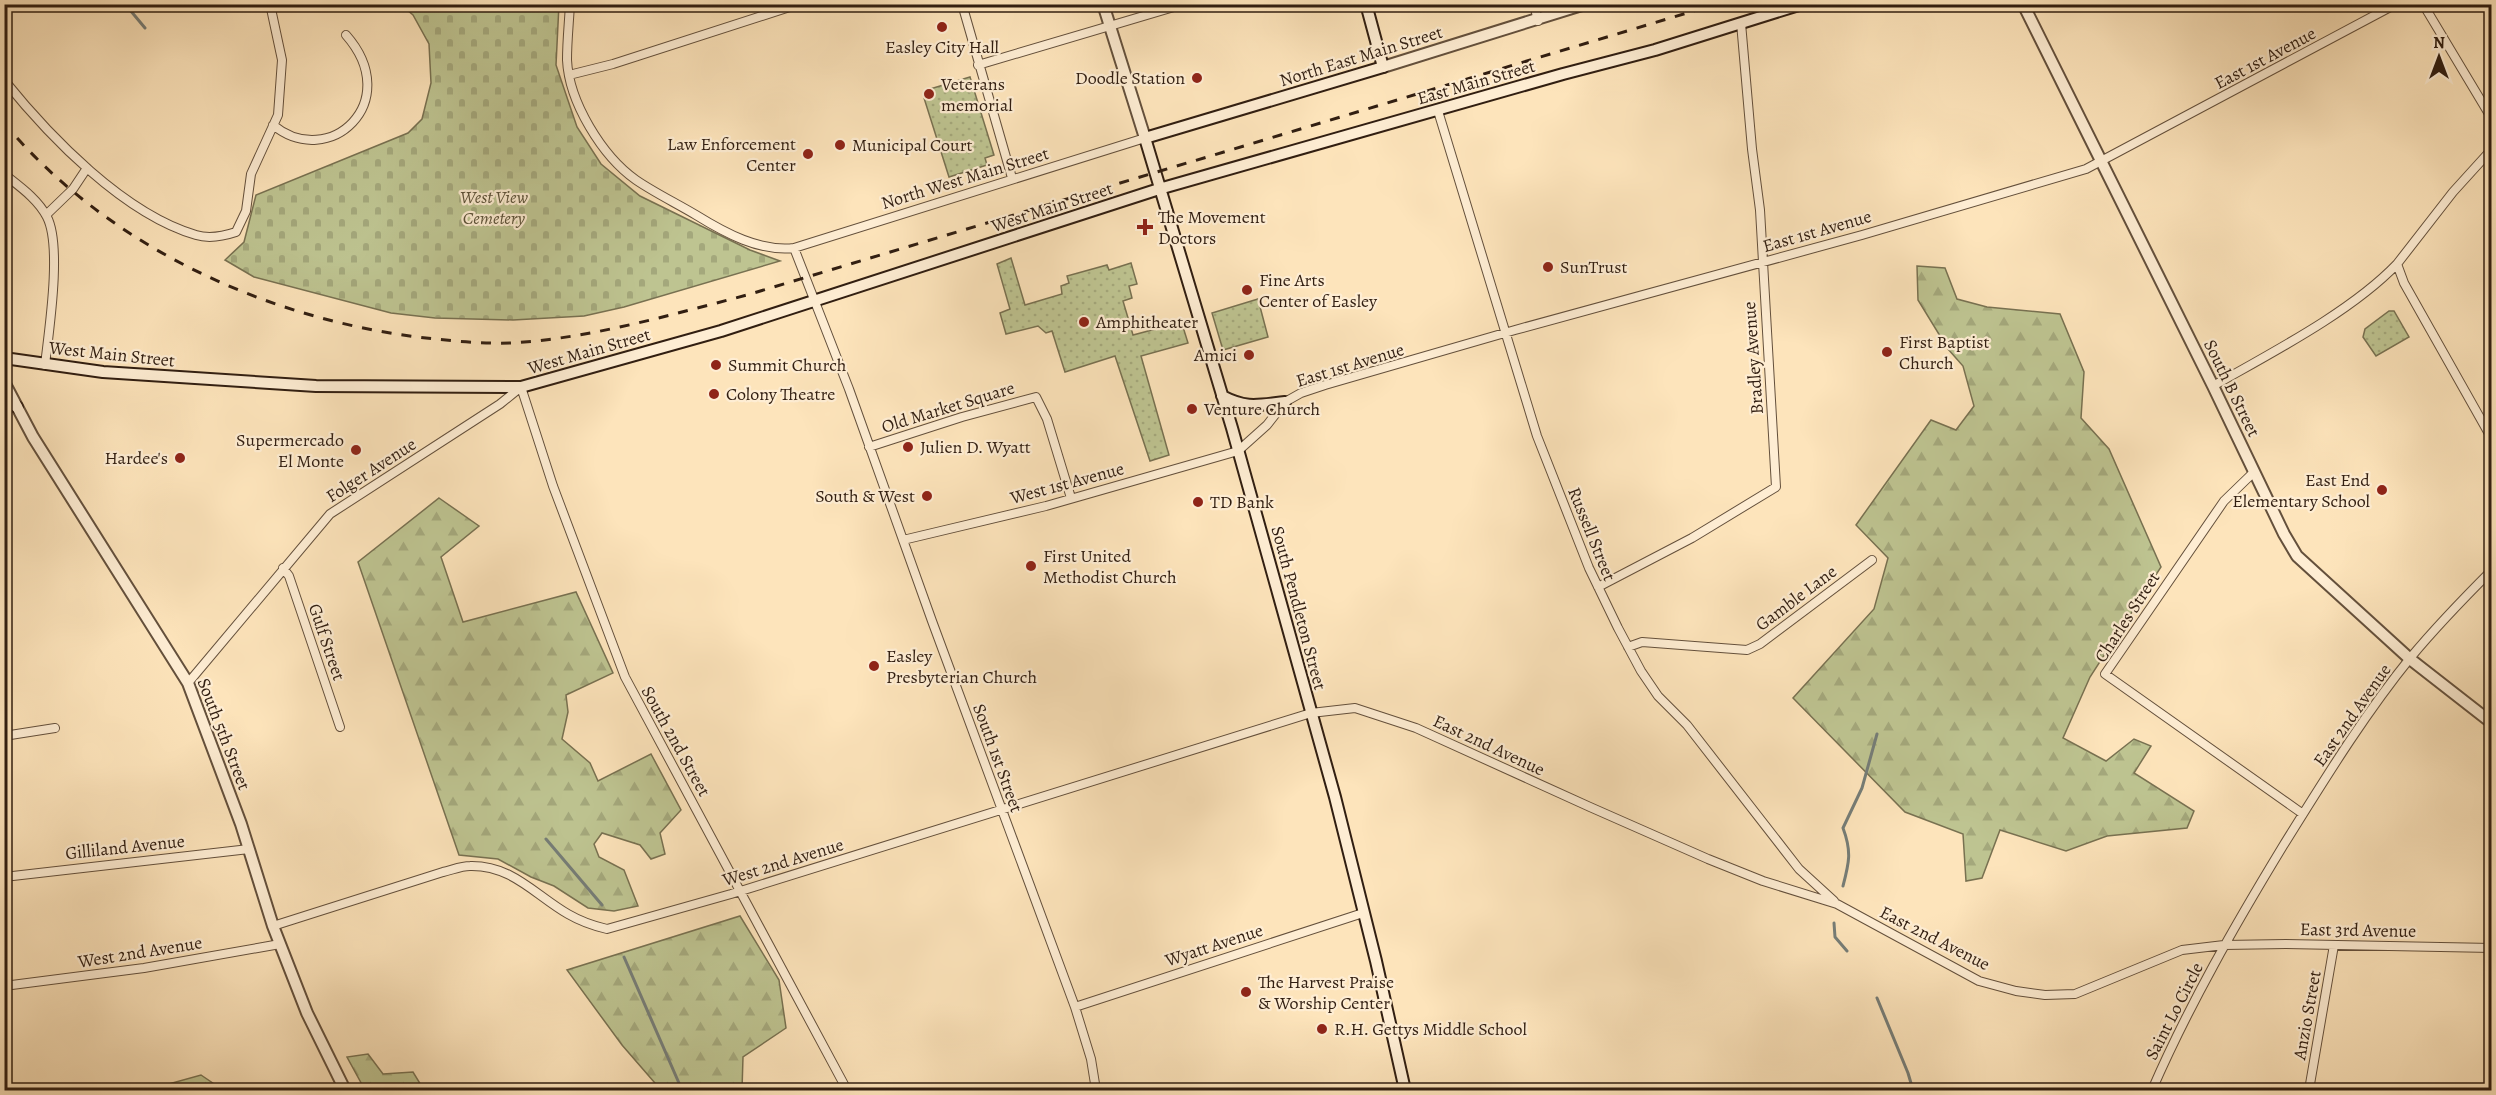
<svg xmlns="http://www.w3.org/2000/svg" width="2496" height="1095" viewBox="0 0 2496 1095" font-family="Alegreya,serif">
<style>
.grass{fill:url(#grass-dots);stroke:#787151;stroke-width:1.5}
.forest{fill:url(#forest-firs);stroke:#787151;stroke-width:1.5}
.cemetery{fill:url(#cemetery-stones);stroke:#787151;stroke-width:1.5}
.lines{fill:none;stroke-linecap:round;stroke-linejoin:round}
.stream{stroke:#767d77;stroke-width:3}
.minor-casing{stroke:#64503c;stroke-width:10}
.tertiary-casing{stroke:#64503c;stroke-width:14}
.secondary-casing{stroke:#311e11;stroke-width:14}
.minor{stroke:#feedd3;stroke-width:8}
.tertiary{stroke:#feedd3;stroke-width:10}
.secondary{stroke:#feedd3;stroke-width:10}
.rail{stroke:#311e11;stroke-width:3;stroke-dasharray:10 10;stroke-linecap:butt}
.poi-dot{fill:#8f2418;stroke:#feedd3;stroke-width:2}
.labels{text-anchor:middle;stroke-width:4.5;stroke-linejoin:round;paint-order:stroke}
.poi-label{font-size:18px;fill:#311e11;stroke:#feedd3;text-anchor:start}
.street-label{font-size:18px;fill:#311e11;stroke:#feedd3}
.park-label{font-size:18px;font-style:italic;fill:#5b5037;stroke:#feedd3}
</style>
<defs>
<pattern id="grass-dots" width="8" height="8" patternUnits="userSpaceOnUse" patternTransform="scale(1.5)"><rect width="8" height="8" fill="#bec491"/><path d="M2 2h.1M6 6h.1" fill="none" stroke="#a4a87c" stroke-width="1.8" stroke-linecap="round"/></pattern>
<pattern id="forest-firs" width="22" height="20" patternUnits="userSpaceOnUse" patternTransform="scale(1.5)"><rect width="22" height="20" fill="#bec491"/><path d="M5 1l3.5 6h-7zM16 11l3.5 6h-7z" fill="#a4a87c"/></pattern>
<pattern id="cemetery-stones" width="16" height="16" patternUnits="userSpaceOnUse" patternTransform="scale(1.5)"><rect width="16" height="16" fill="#bec491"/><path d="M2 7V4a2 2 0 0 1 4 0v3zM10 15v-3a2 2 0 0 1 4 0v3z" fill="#a4a87c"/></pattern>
</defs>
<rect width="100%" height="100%" fill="#fde4bb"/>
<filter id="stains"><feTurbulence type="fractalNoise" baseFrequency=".00333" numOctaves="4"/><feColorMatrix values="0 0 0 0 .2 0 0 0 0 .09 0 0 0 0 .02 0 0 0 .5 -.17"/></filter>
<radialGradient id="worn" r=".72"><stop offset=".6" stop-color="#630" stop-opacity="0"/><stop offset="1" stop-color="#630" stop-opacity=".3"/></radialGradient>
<path class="grass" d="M970,77l24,78 -9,3 2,7 -38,12 -25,-79 8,-3 -2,-6z
M1011,258l14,47 37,-11 -1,-8 8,-3 -2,-7 40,-11 2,5 22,-7 6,21 -8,2 3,12 -9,3 10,34 45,-12 6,7 4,13 -47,13 28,99 -19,6 -35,-105 -50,16 -13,-41 -6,2 -8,-7 -32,8 -6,-21 10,-4 -13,-45z
M1258,299l10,38 -45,13 -11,-37z
M2389,311h5l15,26 -33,19 -13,-19 2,-8z"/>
<path class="forest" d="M1917,266l28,2 12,31 30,8 73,7 24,58 -3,46 28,31 52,118 -71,110 -27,61 43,23 28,-22 17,7 -17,27 60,38 -7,17 -80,8 -41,15 -66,-21 -18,48 -16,3 -3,-47 -58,-22 -112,-114 81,-89 14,-51 -32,-33 75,-105 25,10 18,-24 -11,-40 -15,-17 -30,-49z
M439,498l40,28 -38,31 22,65 113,-30 37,81 -47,22 2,17 -6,27 28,24 8,18 53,-27 30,56 -21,23 5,21 -14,5 -11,-14 -38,-12 -8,11 5,13 25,13 14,36 -24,5 -26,-3 -34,-22 -23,-9 -33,-18 -39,-4 -101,-293z
M740,916l39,64 7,48 -43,29 -1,33h-81l-39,-45 -55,-75z
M368,1054l15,20 30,-2 11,18h-59l-18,-33z
M201,1075l22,15h-76z"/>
<path class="cemetery" d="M559,4l-3,61 21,62 24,37 39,32 110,54 30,11 -156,46 -40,9 -71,4 -78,-2 -44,-5 -137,-36 -29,-17 19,-18 12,-47 152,-62 14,-14 9,-36 -2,-39 -16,-29 -12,-10z"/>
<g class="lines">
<path class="stream" d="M125,4l20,24
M546,839l56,66
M1843,886c6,-23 9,-34 0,-58l19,-40 15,-54
M1834,923l1,14 12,14
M624,957l58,133
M1877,998l31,75 5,17"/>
<g class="minor-casing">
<path id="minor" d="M570,4c-1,19 -3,37 -3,56 2,42 35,96 69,120 19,13 40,23 60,35 29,18 64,37 98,33l351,-110
M962,4l50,174
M1534,4l4,17
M2423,4l69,115
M978,65l206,-61
M569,75l44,-11 186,-60
M4,80c46,57 120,134 192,155 13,4 28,1 40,-3l10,-21 5,-37 27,-59 4,-55 -12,-56
M1438,111l99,325 52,132 29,60 23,43 17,25 29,29 112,144 35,32
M273,125c56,46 132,-23 73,-90
M2492,149l-39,43 -56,72 7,19 88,156
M4,174c15,12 34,25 43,43 15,29 2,113 -2,148
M46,215l27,-26 14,-21
M794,248l55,141 83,232 143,386 16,52 5,31
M2213,386c58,-33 138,-74 184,-122
M869,447l93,-30 74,-20 11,22 24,79
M2254,472l-30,29 -119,173 198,140
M903,540l143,-34 192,-55 29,-26 18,-23 16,-9 24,-8 190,-55 347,-95 224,-66 310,-165
M283,568l6,8 51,151
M1598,587l94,-49 84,-51 -16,-277 -8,-61 -11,-126
M1628,647l14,-5 105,8 13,-6 112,-84
M188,683l142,-169 170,-110 21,-17 32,99 72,191 222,413
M4,736l51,-8
M4,877l245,-28
M273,926l170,-54c9,-2 18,-6 27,-6 42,-1 65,29 98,48 12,7 26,12 39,15l124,-35 580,-181 44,-5 61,20 174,79 118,52 55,22 74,23 142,77 37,10 29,4 30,-1 107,-44 42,-5 62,-1 206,4
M4,986l140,-18 136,-24
M1075,1007l288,-94
M2152,1090c37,-85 83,-165 131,-244 40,-64 80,-130 128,-189 25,-30 53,-59 81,-87
M2309,1090l25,-145"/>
</g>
<g class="tertiary-casing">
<path id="tertiary" d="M1103,4l42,134
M2023,4l190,382 71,148 13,22 113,103 82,64
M1383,67l202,-63
M4,382l29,55 155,246 53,141 32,102 34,87 38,77"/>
</g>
<g class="secondary-casing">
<path id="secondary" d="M1366,4l17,63 -238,71 87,290 103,369 41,164 29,129
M4,358l99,14 213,14 205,1 200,-56 438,-142 404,-115 92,-24 147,-46
M1222,396c25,13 36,9 63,6
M4,399l13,8"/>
</g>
<use href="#minor" class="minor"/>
<use href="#tertiary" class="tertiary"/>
<use href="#secondary" class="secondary"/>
<path class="rail" d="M4,123c104,124 264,197 422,215 28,3 58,6 86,5 80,-5 158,-28 235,-48l970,-291"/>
</g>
<g class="poi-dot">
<circle cx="942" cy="27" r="6"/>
<circle cx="1197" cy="78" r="6"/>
<circle cx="929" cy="94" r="6"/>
<circle cx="840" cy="145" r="6"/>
<circle cx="808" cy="154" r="6"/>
<path d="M1142 218h6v6h6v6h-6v6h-6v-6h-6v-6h6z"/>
<circle cx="1548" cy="267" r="6"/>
<circle cx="1247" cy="290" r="6"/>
<circle cx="1084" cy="322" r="6"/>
<circle cx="1887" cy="352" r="6"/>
<circle cx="1249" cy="355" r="6"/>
<circle cx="716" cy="365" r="6"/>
<circle cx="714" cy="394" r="6"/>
<circle cx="1192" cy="409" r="6"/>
<circle cx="908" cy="447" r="6"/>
<circle cx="356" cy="450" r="6"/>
<circle cx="180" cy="458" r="6"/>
<circle cx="2382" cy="490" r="6"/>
<circle cx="927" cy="496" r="6"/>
<circle cx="1198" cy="502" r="6"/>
<circle cx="1031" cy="566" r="6"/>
<circle cx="874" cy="666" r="6"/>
<circle cx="1246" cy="992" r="6"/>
<circle cx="1322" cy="1029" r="6"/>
</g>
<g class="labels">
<g class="poi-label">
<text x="942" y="53" text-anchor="middle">Easley City Hall</text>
<text x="1185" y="84" text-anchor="end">Doodle Station</text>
<text x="941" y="90">Veterans<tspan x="941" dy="21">memorial</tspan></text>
<text x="796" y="150" text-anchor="end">Law Enforcement<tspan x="796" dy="21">Center</tspan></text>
<text x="852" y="151">Municipal Court</text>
<text x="1158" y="223">The Movement<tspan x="1158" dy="21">Doctors</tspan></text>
<text x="1560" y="273">SunTrust</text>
<text x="1259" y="286">Fine Arts<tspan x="1259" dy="21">Center of Easley</tspan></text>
<text x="1096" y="328">Amphitheater</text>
<text x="1899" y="348">First Baptist<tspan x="1899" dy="21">Church</tspan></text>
<text x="1237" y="361" text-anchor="end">Amici</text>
<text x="728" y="371">Summit Church</text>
<text x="726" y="400">Colony Theatre</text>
<text x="1204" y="415">Venture Church</text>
<text x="344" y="446" text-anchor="end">Supermercado<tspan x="344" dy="21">El Monte</tspan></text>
<text x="920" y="453">Julien D. Wyatt</text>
<text x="168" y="464" text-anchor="end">Hardee's</text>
<text x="2370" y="486" text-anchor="end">East End<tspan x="2370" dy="21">Elementary School</tspan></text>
<text x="915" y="502" text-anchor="end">South &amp; West</text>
<text x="1210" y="508">TD Bank</text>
<text x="1043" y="562">First United<tspan x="1043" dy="21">Methodist Church</tspan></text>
<text x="886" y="662">Easley<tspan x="886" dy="21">Presbyterian Church</tspan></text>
<text x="1258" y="988">The Harvest Praise<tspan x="1258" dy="21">&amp; Worship Center</tspan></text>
<text x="1334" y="1035">R.H. Gettys Middle School</text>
</g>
<g class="street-label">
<text transform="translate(1361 56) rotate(-17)" y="6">North East Main Street</text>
<text transform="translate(2265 58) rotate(-28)" y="6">East 1st Avenue</text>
<text transform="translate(1476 82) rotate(-16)" y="6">East Main Street</text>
<text transform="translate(965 178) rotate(-17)" y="6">North West Main Street</text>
<text transform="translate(1052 207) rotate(-18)" y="6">West Main Street</text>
<text transform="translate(1817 231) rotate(-16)" y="6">East 1st Avenue</text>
<text transform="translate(589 351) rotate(-16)" y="6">West Main Street</text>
<text transform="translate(112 354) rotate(6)" y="6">West Main Street</text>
<text transform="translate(1753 358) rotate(-94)" y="6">Bradley Avenue</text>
<text transform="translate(1350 365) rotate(-17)" y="6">East 1st Avenue</text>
<text transform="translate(2232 388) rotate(64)" y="6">South B Street</text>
<text transform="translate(948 407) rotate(-17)" y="6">Old Market Square</text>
<text transform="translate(371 470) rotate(-33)" y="6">Folger Avenue</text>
<text transform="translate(1067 483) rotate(-15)" y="6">West 1st Avenue</text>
<text transform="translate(1592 534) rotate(68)" y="6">Russell Street</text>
<text transform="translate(1796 598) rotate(-37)" y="6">Gamble Lane</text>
<text transform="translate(1299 608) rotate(75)" y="6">South Pendleton Street</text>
<text transform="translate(2127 617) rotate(-57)" y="6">Charles Street</text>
<text transform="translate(327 642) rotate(71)" y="6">Gulf Street</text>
<text transform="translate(2352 715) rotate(-55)" y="6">East 2nd Avenue</text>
<text transform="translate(224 734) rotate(69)" y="6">South 5th Street</text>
<text transform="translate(676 741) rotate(61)" y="6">South 2nd Street</text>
<text transform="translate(1489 745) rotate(25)" y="6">East 2nd Avenue</text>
<text transform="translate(998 758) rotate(70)" y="6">South 1st Street</text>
<text transform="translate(125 847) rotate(-6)" y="6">Gilliland Avenue</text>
<text transform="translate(783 862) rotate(-17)" y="6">West 2nd Avenue</text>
<text transform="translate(2358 930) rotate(1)" y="6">East 3rd Avenue</text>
<text transform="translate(1935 938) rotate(27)" y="6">East 2nd Avenue</text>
<text transform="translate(1214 945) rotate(-18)" y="6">Wyatt Avenue</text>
<text transform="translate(140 952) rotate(-9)" y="6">West 2nd Avenue</text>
<text transform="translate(2174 1011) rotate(-63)" y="6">Saint Lo Circle</text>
<text transform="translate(2307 1015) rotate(-80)" y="6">Anzio Street</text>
</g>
<g class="park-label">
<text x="494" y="203">West View<tspan x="494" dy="21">Cemetery</tspan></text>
</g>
</g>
<rect width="2496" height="1095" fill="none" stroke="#fde4bb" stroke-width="24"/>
<rect x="6" y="6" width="2484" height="1083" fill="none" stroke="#311e11" stroke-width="3"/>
<rect x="12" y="12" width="2472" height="1071" fill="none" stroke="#311e11" stroke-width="1.5"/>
<g transform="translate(2439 57)" stroke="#feedd3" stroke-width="4.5" paint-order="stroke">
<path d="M0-4.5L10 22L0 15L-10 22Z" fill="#311e11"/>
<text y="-9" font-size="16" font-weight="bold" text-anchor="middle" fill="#311e11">N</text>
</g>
<rect width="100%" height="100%" filter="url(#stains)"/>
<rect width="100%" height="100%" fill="url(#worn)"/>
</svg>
